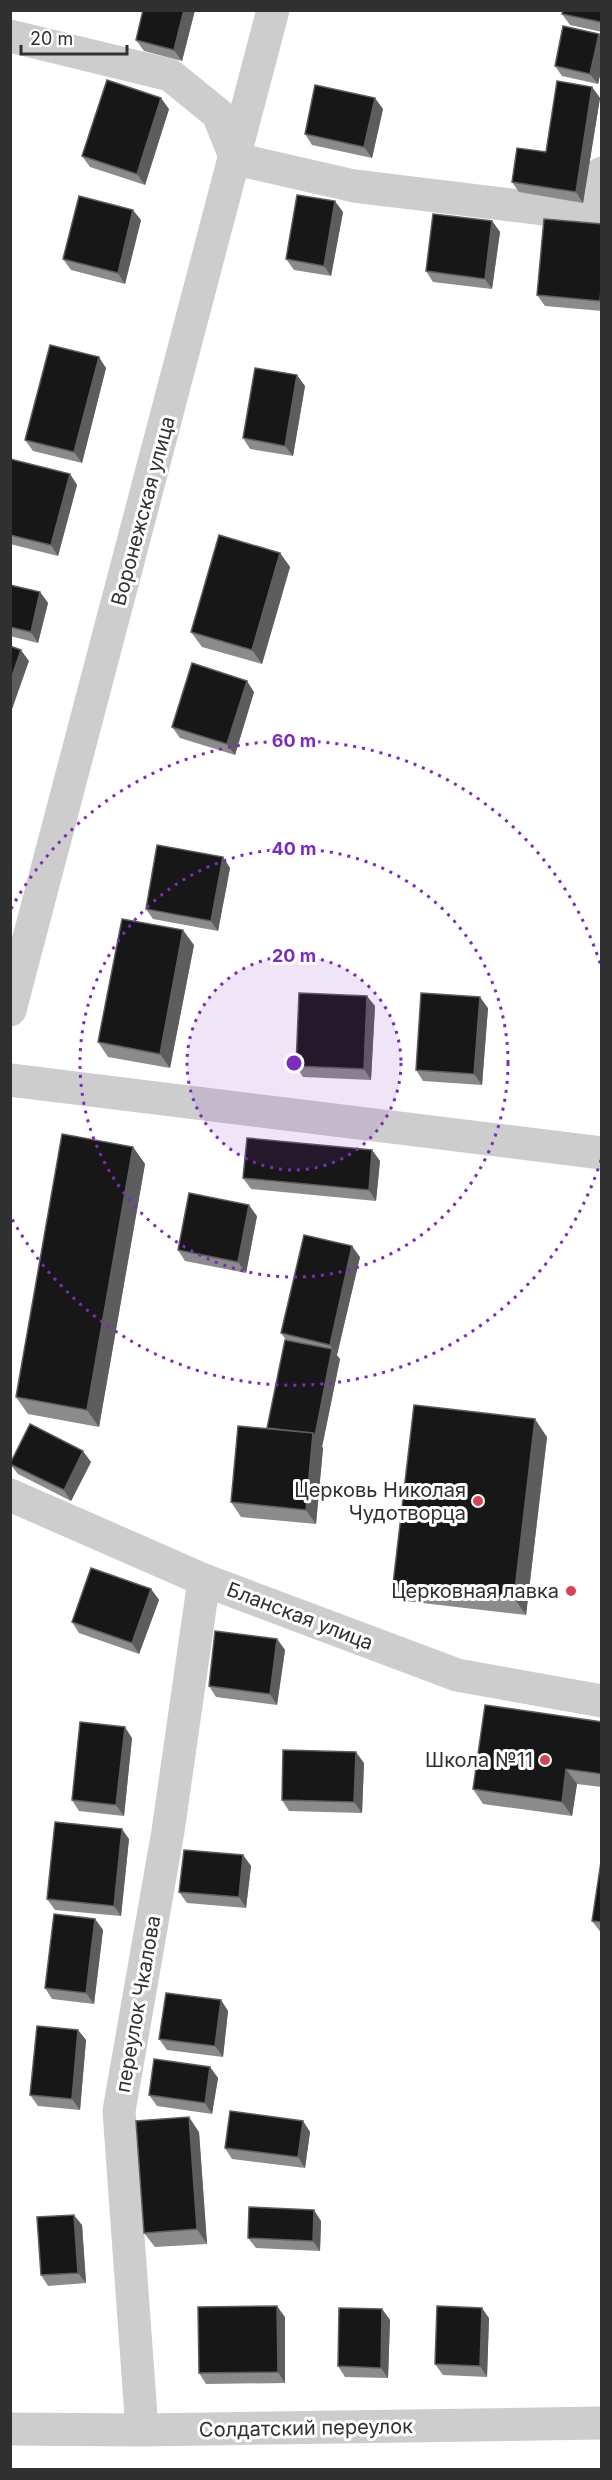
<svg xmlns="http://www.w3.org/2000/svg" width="612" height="2480" viewBox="0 0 612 2480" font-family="Inter,sans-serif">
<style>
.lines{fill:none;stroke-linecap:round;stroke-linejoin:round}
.minor{stroke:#cdcdcd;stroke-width:33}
.wall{fill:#8b8b8b}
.shaded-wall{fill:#5d5d5d}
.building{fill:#171717;stroke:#5d5d5d;stroke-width:1.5}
.ring{fill:none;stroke:#7b2cbf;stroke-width:3;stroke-dasharray:3 6}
.poi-dot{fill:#d54455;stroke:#fff;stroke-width:2}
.labels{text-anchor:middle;stroke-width:6;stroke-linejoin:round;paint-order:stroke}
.street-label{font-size:20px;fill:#303030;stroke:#fff}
.poi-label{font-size:20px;fill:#303030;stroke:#fff;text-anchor:end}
.centre{fill:#7b2cbf;stroke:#fff;stroke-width:3}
.ring-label{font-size:18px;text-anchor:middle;font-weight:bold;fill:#7b2cbf;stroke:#fff;stroke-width:6;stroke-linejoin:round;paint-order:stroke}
</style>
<rect width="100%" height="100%" fill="#fff"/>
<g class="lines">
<path class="minor" d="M10,36l160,39 48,39 18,45 118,27 248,30
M593,214l9,-41
M10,1010l263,-1000
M10,1080l592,73
M10,1495l194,85 253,95 145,26
M10,2429l132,1 460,-7
M142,2430l-23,-319 49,-280 36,-251"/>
</g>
<path class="wall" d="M143,10h52l-13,51 -38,-10 -8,-11z
M602,10v22l-32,-7 -8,-11z
M602,38v29l-4,17 -36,-8 -7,-10z
M592,87l8,11 -17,105 -64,-11 -7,-10 34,-30z
M169,109l-24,76 -55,-18 -8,-11z
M383,109l-11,49 -60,-13 -7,-11z
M343,212l-12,64 -37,-6 -8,-11z
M141,220l-16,64 -54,-14 -8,-11z
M492,221l8,11 -8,57 -59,-7 -7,-11z
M602,224v87l-57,-5 -8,-11z
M106,368l-24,95 -49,-12 -8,-11z
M305,386l-12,70 -43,-7 -7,-11z
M10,459l60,15 7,11 -19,71 -48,-12z
M280,553l10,14 -28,97 -60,-17 -11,-15z
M10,585l30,7 8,11 -10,40 -28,-7z
M254,692l-19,63 -55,-17 -8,-11z
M223,857l7,11 -12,63 -65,-12 -7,-10z
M194,945l-24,123 -62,-11 -10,-15z
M375,1006l-4,74 -68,-3 -7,-11z
M488,1008l-6,77 -59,-4 -7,-11z
M133,1147l12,17 -46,263 -71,-13 -12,-17z
M372,1150l8,11 -4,40 -125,-12 -8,-11z
M257,1216l-11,57 -61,-12 -7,-11z
M360,1257l-23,98h-1l4,4 -18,88 1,1 -7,76 -75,-7 -10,-15 37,-73 18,-89 -5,-7z
M547,1437l-21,178 -121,-14 -12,-17z
M91,1462l-20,39 -53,-27 -8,-10z
M151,1589l8,11 -20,54 -60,-21 -7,-11z
M277,1639l8,11 -8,55 -61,-8 -7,-11z
M602,1722v65l-25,-3 -5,32 -89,-12 -10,-15z
M132,1738l-8,78 -45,-5 -7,-11z
M364,1763l-2,50 -73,-2 -7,-11z
M129,1839l-8,77 -66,-6 -8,-11z
M243,1855l8,11 -5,42 -59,-5 -8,-11z
M602,1855v79l-10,-13z
M95,1919l8,11 -9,74 -42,-5 -7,-11z
M221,2000l7,11 -5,46 -56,-7 -8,-11z
M78,2030l8,10 -6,70 -42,-4 -8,-11z
M210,2067l8,11 -6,36 -55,-8 -8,-11z
M303,2121l7,11 -5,36 -73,-9 -7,-11z
M199,2132l8,112 -52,3 -11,-14z
M321,2221l-1,30 -64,-3 -8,-10z
M82,2225l4,58 -38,3 -7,-11z
M382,2309l8,11 -2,58 -43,-1 -7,-11z
M285,2317v66l-79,1 -7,-11z
M489,2318l-2,59 -44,-2 -8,-11z"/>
<path class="shaded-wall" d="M184,10h11l-13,51 -8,-11z
M599,34l3,4v29l-4,17 -8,-10z
M592,87l8,11 -17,105 -7,-11z
M161,98l8,11 -24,76 -8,-11z
M375,98l8,11 -11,49 -8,-11z
M335,201l8,11 -12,64 -7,-10z
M133,210l8,10 -16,64 -7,-11z
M492,221l8,11 -8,57 -7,-10z
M602,278v25l-2,-2z
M99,357l7,11 -24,95 -8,-11z
M297,375l8,11 -12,70 -8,-10z
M70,474l7,11 -19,71 -7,-11z
M280,553l10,14 -28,97 -10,-14z
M40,592l8,11 -10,40 -7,-11z
M21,650l8,11 -19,54v-33z
M247,681l7,11 -19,63 -8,-11z
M223,857l7,11 -12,63 -7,-10z
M183,930l11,15 -24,123 -10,-14z
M367,996l8,10 -4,74 -7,-11z
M480,997l8,11 -6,77 -8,-11z
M133,1147l12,17 -46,263 -12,-17z
M372,1150l8,11 -4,40 -7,-11z
M249,1205l8,11 -11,57 -8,-11z
M352,1246l8,11 -23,98 -7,-10z
M332,1349l8,10 -18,88 1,1 -7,76 -10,-14 7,-77z
M535,1419l12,18 -21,178 -12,-17z
M83,1451l8,11 -20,39 -7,-11z
M151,1589l8,11 -20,54 -7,-11z
M277,1639l8,11 -8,55 -7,-11z
M125,1727l7,11 -8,78 -8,-11z
M356,1752l8,11 -2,50 -8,-11z
M566,1769l11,15 -5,32 -10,-14z
M122,1829l7,10 -8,77 -7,-10z
M243,1855l8,11 -5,42 -7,-11z
M95,1919l8,11 -9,74 -8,-11z
M221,2000l7,11 -5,46 -8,-11z
M78,2030l8,10 -6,70 -8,-11z
M210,2067l8,11 -6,36 -7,-11z
M189,2117l10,15 8,112 -10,-15z
M303,2121l7,11 -5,36 -7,-11z
M314,2210l7,11 -1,30 -7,-10z
M74,2215l8,10 4,58 -8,-10z
M277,2306l8,11v66l-7,-11z
M482,2308l7,10 -2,59 -7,-11z
M382,2309l8,11 -2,58 -7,-10z"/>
<path class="building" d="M143,10h41l-10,40 -38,-10z
M563,10h39l-1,12 -39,-8z
M563,26l36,8 -9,40 -35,-8z
M107,80l54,18 -24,76 -55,-18z
M557,81l35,6 -16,105 -64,-10 5,-34 29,4z
M315,85l60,13 -11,49 -59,-13z
M297,195l38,6 -11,65 -38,-7z
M79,196l54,14 -15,63 -55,-14z
M433,214l59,7 -7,58 -59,-8z
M544,219l58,5v54l-2,23 -63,-6z
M50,345l49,12 -25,95 -49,-12z
M255,368l42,7 -12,71 -42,-8z
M10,459l60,15 -19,71 -41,-10z
M219,535l61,18 -28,97 -61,-18z
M10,585l30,7 -9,40 -21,-5z
M10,646l11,4 -11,32z
M192,663l55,18 -20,63 -55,-17z
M157,845l66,12 -12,64 -65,-12z
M122,919l61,11 -23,124 -62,-12z
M299,993l68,3 -3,73 -68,-3z
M421,993l59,4 -6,77 -58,-4z
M62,1134l71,13 -46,263 -71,-13z
M247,1138l125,12 -3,40 -126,-12z
M189,1193l60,12 -11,57 -60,-12z
M304,1235l48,11 -22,99 -49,-12z
M285,1340l47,9 -17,87 -2,-3 -46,-5z
M414,1405l121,14 -21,179 -121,-14z
M30,1424l53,27 -19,39 -54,-26z
M238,1426l75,7 -7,77 -75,-8z
M91,1568l60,21 -19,54 -60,-21z
M215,1631l62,8 -7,55 -61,-8z
M485,1705l117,17v52l-36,-5 -4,33 -89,-13z
M80,1722l45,5 -9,78 -44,-5z
M283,1750l73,2 -2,50 -72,-2z
M55,1822l67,7 -8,77 -67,-7z
M184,1850l59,5 -4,42 -60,-5z
M602,1855v67l-10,-1z
M54,1914l41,5 -9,74 -41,-5z
M166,1993l55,7 -6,46 -56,-7z
M37,2026l41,4 -6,69 -42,-4z
M154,2059l56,8 -5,36 -56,-8z
M230,2111l73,10 -5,36 -73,-9z
M189,2117l8,112 -53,4 -8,-112z
M249,2207l65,3 -1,31 -65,-3z
M74,2215l4,58 -37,2 -4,-58z
M277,2306l1,66 -79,1 -1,-66z
M437,2306l45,2 -2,58 -45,-2z
M339,2308l43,1 -1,59 -43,-2z"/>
<circle cx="294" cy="1063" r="107" fill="#7b2cbf" fill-opacity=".12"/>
<g class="ring">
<circle cx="294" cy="1063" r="107"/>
<circle cx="294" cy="1063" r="214"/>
<path d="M601 1160A322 322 0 0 1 11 1217M11 909A322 322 0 0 1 601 966"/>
</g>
<g class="poi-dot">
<circle cx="478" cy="1501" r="6"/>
<circle cx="571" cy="1591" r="6"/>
<circle cx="545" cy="1760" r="6"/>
</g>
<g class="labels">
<g class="street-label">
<text transform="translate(143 511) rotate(-75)" y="7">Воронежская улица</text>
<text transform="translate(300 1616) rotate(21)" y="7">Бланская улица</text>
<text transform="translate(138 2004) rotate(-80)" y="7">переулок Чкалова</text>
<text transform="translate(306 2428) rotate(-1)" y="7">Солдатский переулок</text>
</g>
<g class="poi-label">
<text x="466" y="1497">Церковь Николая<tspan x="466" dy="23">Чудотворца</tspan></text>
<text x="559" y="1598">Церковная лавка</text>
<text x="533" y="1767">Школа №11</text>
</g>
</g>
<circle cx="294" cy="1063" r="9" class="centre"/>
<g class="ring-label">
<text x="294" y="747">60 m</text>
<text x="294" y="855">40 m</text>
<text x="294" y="962">20 m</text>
</g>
<rect width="612" height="2480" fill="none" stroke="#303030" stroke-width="24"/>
<path d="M21 45v9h106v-9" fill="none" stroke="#303030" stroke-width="3"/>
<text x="30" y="45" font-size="18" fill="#303030" stroke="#ffffff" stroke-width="4.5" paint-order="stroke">20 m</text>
</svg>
